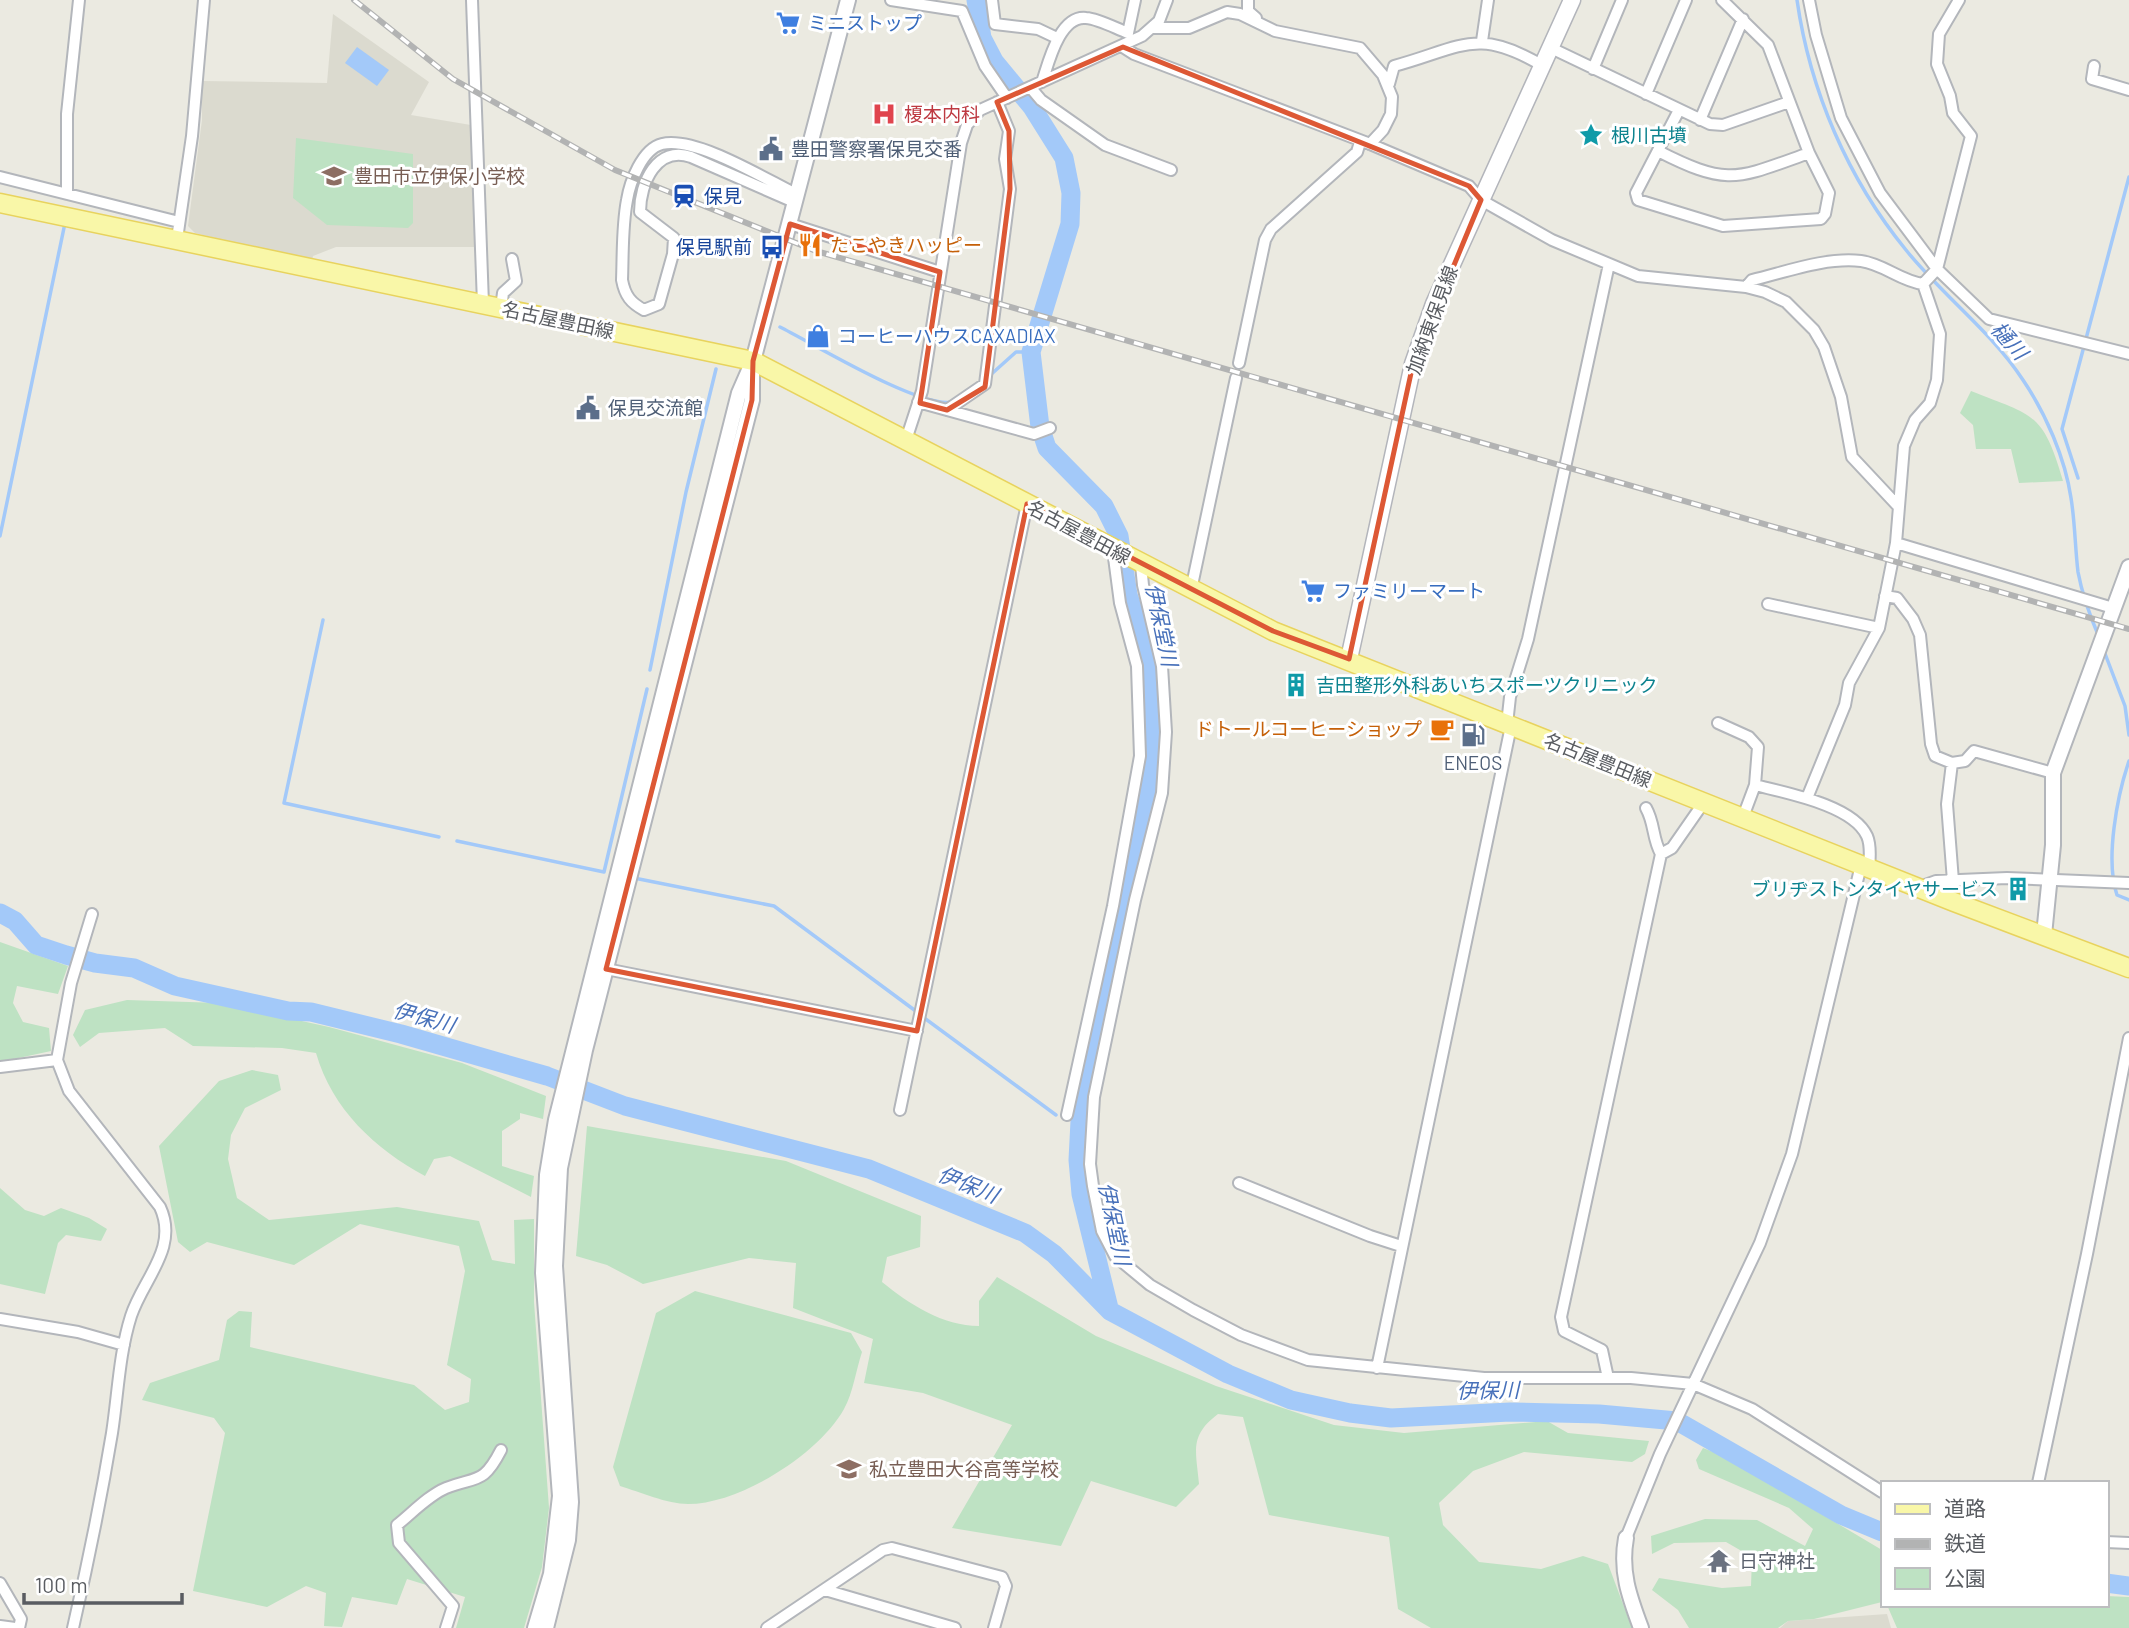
<svg xmlns="http://www.w3.org/2000/svg" width="2129" height="1628" viewBox="0 0 2129 1628" font-family="Barlow,'Noto Sans JP',sans-serif">
<style>
.education{fill:#dbdacf}
.green{fill:#bee2c3}
.water{fill:#a3c9f9}
.lines{fill:none;stroke-linecap:round;stroke-linejoin:round}
.stream{stroke:#a3c9f9;stroke-width:3.5}
.river{stroke:#a3c9f9;stroke-width:19}
.minor-casing{stroke:#b3b6bb;stroke-width:14}
.tertiary-casing{stroke:#b3b6bb;stroke-width:18}
.secondary-casing{stroke:#b3b5bb;stroke-width:19}
.primary-casing{stroke:#e8d35e;stroke-width:21}
.minor{stroke:#fff;stroke-width:10}
.tertiary{stroke:#fff;stroke-width:14}
.secondary{stroke:#fff;stroke-width:16}
.primary{stroke:#f9f7a8;stroke-width:18}
.rail-casing{stroke:#b2b3b3;stroke-width:6}
.rail{stroke:#fff;stroke-width:3.5;stroke-dasharray:10;stroke-linecap:butt}
.marked{fill:none;stroke:#dd5835;stroke-width:5;stroke-linejoin:round}
.labels{text-anchor:middle;stroke-width:6;stroke-linejoin:round;paint-order:stroke}
.shop-label{font-size:19px;fill:#366cbe;stroke:#fff;text-anchor:start}
.health-label{font-size:19px;fill:#be3a42;stroke:#fff;text-anchor:start}
.culture-label{font-size:19px;fill:#0d838f;stroke:#fff;text-anchor:start}
.service-label{font-size:19px;fill:#4e5e75;stroke:#fff;text-anchor:start}
.education-label{font-size:19px;fill:#785e54;stroke:#fff;text-anchor:start}
.transit-label{font-size:19px;fill:#164399;stroke:#fff;text-anchor:start}
.food-label{font-size:19px;fill:#c56008;stroke:#fff;text-anchor:start}
.street-label{font-size:19px;fill:#595c61;stroke:#fff}
.worship-label{font-size:19px;fill:#5b616d;stroke:#fff;text-anchor:start}
.water-label{font-size:21px;font-style:italic;fill:#4871ba;stroke:#fff}
</style>
<rect width="100%" height="100%" fill="#ebeae1"/>
<path class="education" d="M333,14l96,68 -18,33 60,10 7,122h-142l-23,9 -1,6 -117,-29 -7,-7 14,-106v-39l125,2z
M1887,1614l4,14h-111l8,-7z"/>
<path class="green" d="M296,138l117,16v69l-5,5 -81,-3 -34,-27z
M1971,391c63,25 72,21 92,90l-44,2 -8,-34h-35l-3,-24 -13,-12z
M0,942l68,24 -10,28 -41,-8 -4,17 10,19 26,6 2,23 -51,11z
M127,1000l93,3 109,24 133,36 84,33 -3,23 -23,-6v6l-18,12v35l32,10 -3,21 -81,-41 -16,3 -9,17c-50,-27 -93,-67 -109,-123l-34,-5 -89,-2 -28,-18 -66,5 -19,14 -7,-12 12,-25z
M252,1070l26,5 3,15 -36,18 -14,27 -3,24 9,39 32,22 128,-13 82,14 13,39 23,4 -1,-44 20,-1v83l15,206 -7,59 -18,61h-68l9,-31 -58,-18 -10,26 -45,-8 -10,30 -18,-1 2,-33 -20,-7 -39,21 -74,-16 32,-158 -11,-15 -72,-18 8,-17 69,-23 8,-40 12,-9 13,1 -2,35 164,38 31,25 24,-8 2,-23 -24,-14 18,-94 -6,-25 -99,-22 -66,41 -87,-23 -17,10 -12,-10 -19,-96 60,-65z
M587,1126l199,35 135,55 -1,31 -33,10 -5,25c27,22 61,44 97,44v-25l18,-24 99,59 120,50 118,39 70,8 143,-12 21,12 81,8 -4,13 -13,8 -108,-10 -51,19 -34,32 4,22 36,37 62,7 42,-13 25,8 24,64h-201l-33,-19 -9,-72 -120,-22 -26,-98 -25,-3c-29,22 -22,36 -19,70l-23,23 -85,-26 -30,65 -109,-18 60,-103 -89,-32 -59,-10 9,-44 -80,-31 3,-45 -47,-5 -106,26 -36,-19 -31,-9z
M0,1188l25,22 19,6 17,-8 28,10 18,11 -6,12 -35,-6 -8,8 -13,51 -45,-10z
M695,1291l156,42 11,19c-6,18 -9,41 -18,57 -25,45 -104,95 -156,95 -21,0 -48,-12 -68,-18l-7,-19 43,-154z
M1703,1448l21,8 158,94v52l-68,17 -26,2 -10,7h-89l-11,-18 -26,-20 7,-12 63,10 29,-2 1,-29 -26,-15 -52,1 -22,11 -1,-18 54,-17 52,1 48,26 8,-17 -24,-21 -90,-39 -3,-9z
M2106,1596l23,1v31h-232l-10,-23h219z"/>
<path class="water" d="M357,47l32,23 -12,16 -32,-23z"/>
<g class="lines">
<path class="stream" d="M1797,0c13,91 51,179 109,250 36,45 85,81 117,130 23,34 42,78 48,118 4,24 4,49 7,74 4,22 12,44 21,65
M780,327c34,17 139,81 172,75
M987,378l29,-26h15
M2078,478l-16,-49 67,-252
M0,536l65,-313
M323,620l-39,183 155,34
M2104,651l21,55 4,29
M650,670l36,-178 30,-123
M2129,761c-12,35 -24,99 -12,134l12,5
M457,841l147,31 43,-183
M634,878l140,28 143,106
M923,1017l133,98"/>
<path class="river" d="M976,0l6,38 12,23 38,46 32,51 7,35 -1,31 -39,128 9,75 7,21 57,58 15,30 9,59 13,38 12,61 1,51 -6,37 -41,191 -27,148 -2,39 3,34 28,114
M0,913l15,8 21,24 30,10 29,8 39,5 41,18 113,25 23,1 90,22 146,42 78,30 244,63 156,64 29,21 56,57 118,63 63,26 59,13 41,5 119,-6 89,2 78,7 164,94 41,17
M2106,1583l23,3"/>
<g class="minor-casing">
<path id="minor" d="M472,0l11,304
M891,0l71,11 23,55 22,32
M992,0l3,24 43,5 19,9
M1248,0v11l8,7
M1809,0l7,35 25,83 39,75 57,76 52,50 140,35
M1153,28h36l38,-16 13,2 35,17 85,17 23,27 9,22 -1,17 -8,16 -13,14
M1482,41l6,-41
M1123,47l11,7 236,90 99,42 12,14 71,40 86,36 108,11 19,5 21,10 28,28 10,17 17,50 11,60 45,48
M1551,48l159,76 13,1 66,-23
M2094,66l-2,13 37,11
M1593,69l29,-69
M1042,82c6,-17 17,-67 44,-64 13,1 29,10 42,15l7,-33
M1389,84l5,-18c67,-18 82,-40 149,0
M1030,87l11,13 64,45 66,25
M1646,94l40,-94
M1679,110l-43,83 2,7 85,26 98,-7 4,-5 4,-21 -20,-40 -41,-108 -46,-45
M1700,120l43,-101
M1658,151c71,36 78,28 151,2
M0,177l179,45
M67,194v-80l12,-114
M794,202l-103,-45c-34,-12 -51,26 -51,55l34,26 -1,16 -14,50 -15,6c-13,-7 -19,-14 -22,-30 1,-26 0,-54 5,-80 3,-18 15,-51 35,-56 34,-8 103,35 134,50
M790,224l150,48
M177,239l15,-103 12,-136
M1923,284l14,-15 34,-133 -18,-23 -3,-17 -13,-32 2,-30 20,-34
M1746,287l6,-7c34,-8 73,-23 109,-19 23,3 39,20 62,23
M501,308l2,-15 13,-12 -4,-22
M1239,363l26,-123 6,-11 86,-77 3,-10
M918,402l116,32 16,-6
M947,410l38,-26 25,-195 -5,-30 4,-28 -12,-29
M906,440l16,-49 39,-248 6,-18 13,-15 162,-74 17,-15 8,-21
M1896,543l217,65
M1141,565l2,20 19,81 4,66 -4,61 -27,107 -41,197 -4,67 3,22 9,45 13,25 35,29 43,25 48,25 67,25 176,18h147l62,6 59,25 130,83
M1191,590l45,-212
M1885,596l12,2 16,21 7,16 11,109 4,12 17,7 -5,41 6,77
M1768,604l111,24
M1718,723l31,14 9,10 -3,38
M1507,724l3,-27 18,-58 81,-375
M1952,763l13,-2 9,-10 79,22
M1807,798l38,-93 4,-22 30,-55 17,-85 8,-97 11,-26 15,-17 7,-23 3,-46 -17,-50
M1646,808c9,16 6,30 15,46
M1743,817l12,-32c31,8 98,20 112,51 4,9 3,22 2,32
M1917,888l19,-7 71,-3 122,5
M606,969l311,62
M0,1067l57,-7
M900,1110l127,-606
M1067,1115l46,-209 27,-150 -3,-90 -17,-63 -7,-53
M1239,1183l131,53 31,10
M0,1319l78,13 46,13
M1377,1368l134,-642
M1608,1378l-6,-28 -38,-19 -3,-14 100,-463 11,-6 32,-46
M2038,1483l49,-229 42,-216
M1626,1538l34,-84 100,-211 32,-89 69,-289
M2106,1542l23,1
M0,1583l21,36 -2,9
M825,1590l130,38
M0,1626l15,2
M73,1628c15,-65 28,-129 39,-195 6,-39 7,-79 19,-117 12,-37 48,-68 29,-109l-91,-116 -12,-31 14,-77 21,-69
M446,1628l7,-22 -54,-63 -2,-18c15,-12 32,-30 49,-37 31,-12 37,-3 55,-38
M767,1628l116,-78 9,-2 110,29 4,9 -12,42"/>
</g>
<g class="tertiary-casing">
<path id="tertiary" d="M2044,935l9,-90v-72l76,-206
M1626,1538c-6,33 3,58 15,90
M535,1628l16,-54 9,-78 -17,-223 4,-98 9,-55 183,-727 14,-32 95,-361
M546,1628l22,-88 3,-38 -16,-236 5,-98 25,-118 167,-650v-30"/>
</g>
<g class="secondary-casing">
<path id="secondary" d="M1349,659l64,-295 21,-60 138,-304"/>
</g>
<g class="primary-casing">
<path id="primary" d="M0,203l753,158 520,270 681,271 175,66"/>
</g>
<use href="#minor" class="minor"/>
<use href="#tertiary" class="tertiary"/>
<use href="#secondary" class="secondary"/>
<use href="#primary" class="primary"/>
<g class="rail-casing">
<path id="rail" d="M354,0l99,79 162,91 201,81 1313,378"/>
</g>
<use href="#rail" class="rail"/>
</g>
<path class="marked" d="M1123,47l346,139 12,14 -68,164 -64,295 -76,-28 -246,-127 -110,527 -311,-62 146,-569 1,-39 37,-137 150,48 -20,131 27,7 38,-23 25,-198 -1,-58 -12,-29z"/>
<defs>
<g id="supermarket-bare" transform="scale(1.89)"><path d="M-6-5.5h2.5l.6 2H6L4.5 2H-2.5L-4.4-4H-6ZM-1.5 3.2a1.3 1.3 0 1 0 .1 0ZM3 3.2a1.3 1.3 0 1 0 .1 0Z" fill="#3f7fe0" stroke="#fff" stroke-width="2.5" paint-order="stroke"/></g>
<g id="hospital-bare" transform="scale(1.89)"><path d="M-5-5h3v3.5h4V-5h3V5h-3V1.5h-4V5h-3Z" fill="#e0444e" stroke="#fff" stroke-width="2.5" paint-order="stroke"/></g>
<g id="sight-bare" transform="scale(1.89)"><path d="M0-6L1.8-2.2L6-1.7L2.9 1.2L3.7 5.4L0 3.3L-3.7 5.4L-2.9 1.2L-6-1.7L-1.8-2.2Z" fill="#0f9aa8" stroke="#fff" stroke-width="2.5" paint-order="stroke"/></g>
<g id="civic-bare" transform="scale(1.89)"><path d="M-.6-6.5H3V-4.5H.6V-3L4-1V1h2V6H-6V1h2V-1L-.6-3ZM-1.2 2.5V6h2.4V2.5Z" fill="#5c6f8a" stroke="#fff" stroke-width="2.5" paint-order="stroke"/></g>
<g id="school-bare" transform="scale(1.89)"><path d="M0-5L7-2L0 1L-7-2ZM-4 1L0 2.5L4 1V4Q0 6-4 4Z" fill="#8d6e63" stroke="#fff" stroke-width="2.5" paint-order="stroke"/></g>
<g id="station-bare" transform="scale(1.89)"><path d="M-3-6H3Q5-6 5-4V2Q5 4 3 4L4.5 6H3L1.5 4h-3L-3 6H-4.5L-3 4Q-5 4-5 2V-4Q-5-6-3-6ZM-3.5-4v3h7v-3ZM-3.5 1v1.5H-2V1ZM2 1v1.5H3.5V1Z" fill="#1a4fb4" stroke="#fff" stroke-width="2.5" paint-order="stroke"/></g>
<g id="restaurant-bare" transform="scale(1.89)"><path d="M-5-6h1v4h1v-4h1v4h1v-4h1v5L-1.5 .5V6h-2V.5L-5-1ZM5-6V6H3V1.5H1.5Q1.5-4 5-6Z" fill="#e8710a" stroke="#fff" stroke-width="2.5" paint-order="stroke"/></g>
<g id="bus-bare" transform="scale(1.89)"><path d="M-5-6H5V4H4V6H2V4H-2V6H-4V4H-5ZM-3.5-4V0h7V-4ZM-3.5 1.2v1.5H-2V1.2ZM2 1.2v1.5H3.5V1.2Z" fill="#1a4fb4" stroke="#fff" stroke-width="2.5" paint-order="stroke"/></g>
<g id="shop-bare" transform="scale(1.89)"><path d="M-5-2.5h2.3a2.7 3.5 0 0 1 5.4 0H5L5.5 6h-11ZM-1.5-2.5h3a1.5 2.3 0 0 0-3 0Z" fill="#3f7fe0" stroke="#fff" stroke-width="2.5" paint-order="stroke"/></g>
<g id="building-bare" transform="scale(1.89)"><path d="M-4-6H4V6H1V3H-1V6H-4ZM-2.5-4.3h1.7v1.8h-1.7ZM.8-4.3h1.7v1.8H.8ZM-2.5-1h1.7V.8h-1.7ZM.8-1h1.7V.8H.8Z" fill="#0f9aa8" stroke="#fff" stroke-width="2.5" paint-order="stroke"/></g>
<g id="cafe-bare" transform="scale(1.89)"><path d="M-5.5-4.5H6V0H3Q3 3.5 0 3.5H-2.5Q-5.5 3.5-5.5 0ZM3-3.2v2h1.7v-2ZM-6 4.5H4V6H-6Z" fill="#e8710a" stroke="#fff" stroke-width="2.5" paint-order="stroke"/></g>
<g id="fuel-bare" transform="scale(1.89)"><path d="M-5.5-6h7V0h2V4h1.3V-2.5L3-4.5l.8-.8L6-3V5H2.5V1h-1V6h-7ZM-4.2-4.7v3.2H.2V-4.7Z" fill="#5c6f8a" stroke="#fff" stroke-width="2.5" paint-order="stroke"/></g>
<g id="temple-bare" transform="scale(1.89)"><path d="M0-6L5-2H3V0L6.5 2.5H4V6H1.5V3h-3V6H-4V2.5H-6.5L-3 0V-2H-5Z" fill="#6b7280" stroke="#fff" stroke-width="2.5" paint-order="stroke"/></g>
</defs>
<g fill-rule="evenodd">
<use href="#supermarket-bare" x="788" y="23"/>
<use href="#hospital-bare" x="884" y="114"/>
<use href="#sight-bare" x="1591" y="135"/>
<use href="#civic-bare" x="771" y="149"/>
<use href="#school-bare" x="334" y="176"/>
<use href="#station-bare" x="684" y="196"/>
<use href="#restaurant-bare" x="810" y="245"/>
<use href="#bus-bare" x="772" y="247"/>
<use href="#shop-bare" x="818" y="336"/>
<use href="#civic-bare" x="588" y="408"/>
<use href="#supermarket-bare" x="1313" y="591"/>
<use href="#building-bare" x="1296" y="685"/>
<use href="#cafe-bare" x="1442" y="729"/>
<use href="#fuel-bare" x="1473" y="735"/>
<use href="#building-bare" x="2018" y="889"/>
<use href="#school-bare" x="849" y="1469"/>
<use href="#temple-bare" x="1719" y="1561"/>
</g>
<g class="labels">
<g class="shop-label">
<text x="808" y="30">ミニストップ</text>
<text x="838" y="343">コーヒーハウスCAXADIAX</text>
<text x="1333" y="598">ファミリーマート</text>
</g>
<g class="health-label">
<text x="904" y="121">榎本内科</text>
</g>
<g class="culture-label">
<text x="1611" y="142">根川古墳</text>
<text x="1316" y="692">吉田整形外科あいちスポーツクリニック</text>
<text x="1998" y="896" text-anchor="end">ブリヂストンタイヤサービス</text>
</g>
<g class="service-label">
<text x="791" y="156">豊田警察署保見交番</text>
<text x="608" y="415">保見交流館</text>
<text x="1473" y="770" text-anchor="middle">ENEOS</text>
</g>
<g class="education-label">
<text x="354" y="183">豊田市立伊保小学校</text>
<text x="869" y="1476">私立豊田大谷高等学校</text>
</g>
<g class="transit-label">
<text x="704" y="203">保見</text>
<text x="752" y="254" text-anchor="end">保見駅前</text>
</g>
<g class="food-label">
<text x="830" y="252">たこやきハッピー</text>
<text x="1422" y="736" text-anchor="end">ドトールコーヒーショップ</text>
</g>
<g class="street-label">
<text transform="translate(558 320) rotate(12)" y="7">名古屋豊田線</text>
<text transform="translate(1432 320) rotate(-70)" y="7">加納東保見線</text>
<text transform="translate(1079 532) rotate(28)" y="7">名古屋豊田線</text>
<text transform="translate(1598 760) rotate(22)" y="7">名古屋豊田線</text>
</g>
<g class="worship-label">
<text x="1739" y="1568">日守神社</text>
</g>
<g class="water-label">
<text transform="translate(2009 341) rotate(48)" y="7">樋川</text>
<text transform="translate(1161 625) rotate(78)" y="7">伊保堂川</text>
<text transform="translate(424 1018) rotate(15)" y="7">伊保川</text>
<text transform="translate(968 1185) rotate(22)" y="7">伊保川</text>
<text transform="translate(1114 1224) rotate(78)" y="7">伊保堂川</text>
<text transform="translate(1488 1391) rotate(-1)" y="7">伊保川</text>
</g>
</g>
<rect x="1881" y="1481" width="228" height="126" fill="#ffffff" stroke="#bdbec0" stroke-width="2"/>
<rect x="1895" y="1504" width="35" height="10" fill="#f9f7a8" stroke="#bdbec0" stroke-width="2"/>
<text x="1944" y="1516" font-size="21" fill="#595c61">道路</text>
<rect x="1895" y="1539" width="35" height="10" fill="#b2b3b3" stroke="#bdbec0" stroke-width="2"/>
<text x="1944" y="1551" font-size="21" fill="#595c61">鉄道</text>
<rect x="1895" y="1568" width="35" height="21" fill="#bee2c3" stroke="#bdbec0" stroke-width="2"/>
<text x="1944" y="1586" font-size="21" fill="#595c61">公園</text>
<path d="M24 1593v10h158v-10" fill="none" stroke="#595c61" stroke-width="3.5"/>
<text x="35" y="1593" font-size="21" fill="#595c61" stroke="#ffffff" stroke-width="5" paint-order="stroke">100 m</text>
</svg>
